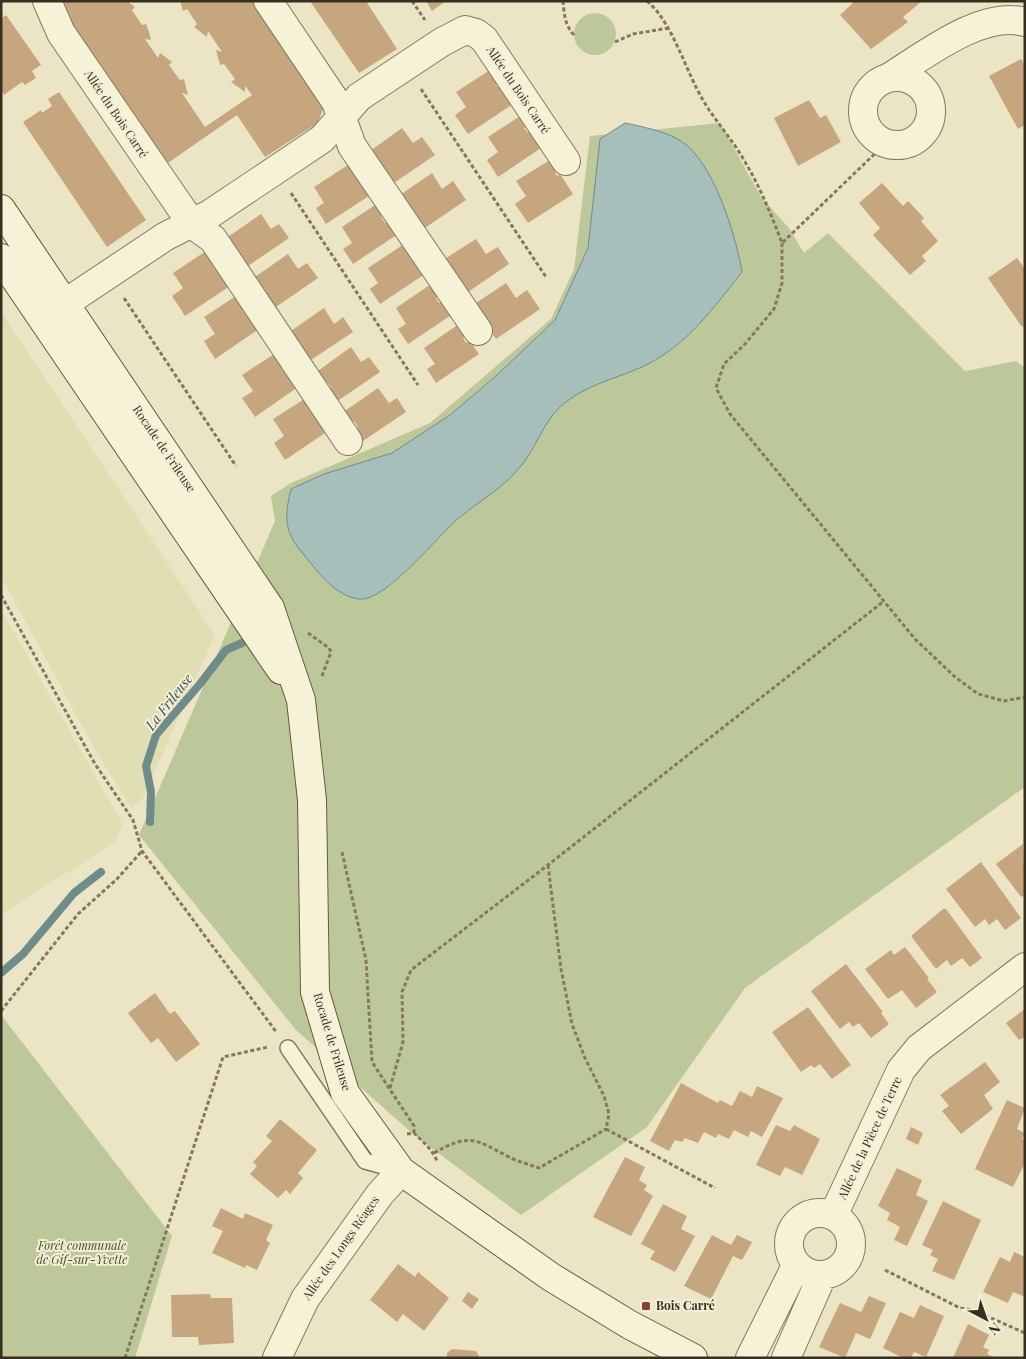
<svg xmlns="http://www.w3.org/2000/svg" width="1026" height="1359" viewBox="0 0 1026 1359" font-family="'Playfair Display',serif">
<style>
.farmland{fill:#e0dfb4}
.green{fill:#bdc89a}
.water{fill:#a7bfbb;stroke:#6e8c89}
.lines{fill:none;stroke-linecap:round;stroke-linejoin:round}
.stream{stroke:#6e8c89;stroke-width:8}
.building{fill:#c6a67e}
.lane-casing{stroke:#85785d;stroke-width:18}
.street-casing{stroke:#85785d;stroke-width:30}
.secondary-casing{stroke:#675940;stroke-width:30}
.path{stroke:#85785d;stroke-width:3;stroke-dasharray:4 2.5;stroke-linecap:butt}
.lane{stroke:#f6f2d8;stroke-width:15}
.street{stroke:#f6f2d8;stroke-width:28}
.secondary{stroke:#f6f2d8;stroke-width:28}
.poi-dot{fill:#8f3e31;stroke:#f3eed5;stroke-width:2}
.labels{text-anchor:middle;stroke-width:4;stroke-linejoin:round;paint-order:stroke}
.street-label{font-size:12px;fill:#362e20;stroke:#f3eed5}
.park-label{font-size:12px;font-style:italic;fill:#415128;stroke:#f3eed5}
.poi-label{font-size:12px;font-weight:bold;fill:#362e20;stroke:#f3eed5;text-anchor:start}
.water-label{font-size:14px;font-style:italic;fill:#305255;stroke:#f3eed5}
</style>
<rect width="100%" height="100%" fill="#ebe5c6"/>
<path class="farmland" d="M1,312l214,323 -72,163 -12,10 -36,-58 -94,-174z
M1,609l122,216 -9,18 -113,71z"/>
<path class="green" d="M574 34a21 21 0 1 1 42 0a21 21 0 1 1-42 0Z
M720,123l41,74 28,31 15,25 24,-20 137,138 51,-10 9,7v419l-280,201 -98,139 -126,88 -108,-81 -117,-104 -157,-195 136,-314 -4,-25 20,-13 139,-60 121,-104 23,-50 16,-133z
M1,1015l171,221 -37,122h-134z"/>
<path class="water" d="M625,123c18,4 40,8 56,18 32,20 55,94 61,131 -29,36 -52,70 -94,92 -30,15 -61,19 -88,43 -17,16 -24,41 -39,59 -18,22 -40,34 -61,51 -21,17 -75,86 -101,82 -24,-3 -41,-27 -55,-44 -20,-23 -20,-37 -13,-66l33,-15 68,-21 58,-38 47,-40 58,-55 33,-72 12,-109z"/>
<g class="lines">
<path class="stream" d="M150,822l1,-30 -5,-26 10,-31 44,-51 26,-34 16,-7
M1,973l22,-19 51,-61 27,-21"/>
</g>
<path class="building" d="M57,1h63l1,2 6,-2 8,6 -3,3 10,15 4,-1 3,8 2,8 -6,-1 13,19 2,-5 12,9 -3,3 11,15 4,-1 4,16 -6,-2 23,34 47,-32 -7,-9v6l-14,-10 4,-3 -11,-15 -4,1 -4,-15 6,2 -14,-21 -1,6 -13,-10 3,-3 -10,-15 -4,2 -3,-10h73l48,70 -2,2 24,36 -5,14 -53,34 -28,-42 -72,50 -100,-147z
M310,1h56l31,48 -38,24z
M426,1h20l-14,10z
M855,1h67l-19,16 5,5 -37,27 -31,-34z
M6,15l35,50 -9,6 4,7 -11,7 -3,-3 -18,13 -3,-5v-71z
M1021,59l4,6v60l-7,4 -29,-53z
M490,70l7,12 -1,1 1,4 3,-3 13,20 -45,30 -13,-19 11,-8 -10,-15z
M59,92l87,128 -39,27 -84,-125 18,-12 1,3 10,-7 -4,-7z
M809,100l11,18 6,-3 15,27 -43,24 -24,-48z
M520,116l7,11 -3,1 4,5 2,-2 11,17 -43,29 -11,-17 11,-8 -10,-15z
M402,128l11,15 9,-6 13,18 -44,30 -12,-19 3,-2 -3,-4 -2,2 -7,-11z
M550,160l7,11 -2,2 2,3 3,-2 13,20 -45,29 -13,-19 11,-8 -10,-15z
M351,163l7,12 -3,1 4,6 3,-3 10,15 -46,30 -10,-16 8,-5 -10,-16z
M432,173l10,16 11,-8 13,19 -44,30 -13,-19 3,-2 -3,-4 -2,1 -7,-11z
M882,183l21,23 5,-5 16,17 -3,3 17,20 -16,15 4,5 -16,14 -37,-40 7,-7 -21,-25z
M378,203l7,12 -4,2 4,6 4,-3 9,14 -45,30 -10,-15 9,-6 -10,-16z
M261,214l10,15 8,-5 10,14 -44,30 -9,-14 3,-2 -2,-4 -5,3 -7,-12z
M476,239l10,15 12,-7 11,17 -44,30 -12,-19 3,-2 -13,-13z
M404,244l9,10 -4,3 4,5 3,-2 9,14 -45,30 -10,-15 8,-6 -10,-15z
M206,251l8,12 -2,1 2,4 3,-2 13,20 -45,30 -13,-20 11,-8 -10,-15z
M288,254l10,15 9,-6 11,15 -45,31 -10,-14 4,-3 -3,-4 -5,2 -7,-11z
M1017,258l8,11v56l-3,2 -34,-49z
M506,283l10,15 11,-8 13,19 -44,30 -14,-19 4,-2 -13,-13z
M431,284l9,12 -4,2 3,5 4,-3 10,14 -45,30 -10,-15 8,-5 -10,-16z
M236,296l8,11 -2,2 2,4 3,-2 12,18 -44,30 -11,-18 11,-7 -11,-17z
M324,308l10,16 9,-7 10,15 -45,30 -9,-14 3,-2 -2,-4 -4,2 -8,-11z
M459,324l8,11 -4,3 3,5 4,-2 9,13 -43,29 -9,-14 8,-5 -11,-16z
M351,347l10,15 8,-5 11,15 -44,30 -9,-12 4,-3 -4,-5 -4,3 -8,-12z
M274,354l8,11 -2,1 3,5 3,-2 12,18 -43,30 -13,-19 11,-7 -11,-16z
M378,388l11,15 8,-5 9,14 -43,29 -8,-12 3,-2 -4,-6 -4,3 -8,-11z
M306,398l7,11 -2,1 2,5 3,-2 12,18 -43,29 -11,-17 10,-7 -11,-17z
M1023,844l2,51 -4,2 -25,-33z
M981,862l40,56 -16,12 -8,-11 -8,6 -4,-6 -10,8 -29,-38z
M943,909h3l36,49 -12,9 -8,-9 -11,8 -4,-6 -11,9 -25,-33z
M905,947l24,31 -2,1 10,13 -21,16 -14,-18 -14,9 -23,-30 26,-19 3,5z
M846,964l37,48 -2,1 8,11 -18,14 -12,-15 -6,4 -4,-5 -9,7 -29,-38z
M155,993l15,21 5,-3 25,33 -24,18 -18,-24 -7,5 -23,-30z
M808,1007l43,58 -19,14 -12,-15 -6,4 -3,-3 -10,7 -29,-40z
M1025,1009v28l-6,3 -13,-17z
M985,1062l15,20 -16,13 9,14 -32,25 -19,-23 7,-5 -9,-11z
M681,1083l37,20 2,-3 12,6 8,-15 12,6 5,-11 26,12 -21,39 -11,-6 -3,6 -14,-7 -5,9 -11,-5 -2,4 -12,-6 -6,11 -13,-5 -3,4 -7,-2 -6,11 -19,-10z
M1007,1100l18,8 -8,21 8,4 -3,6 3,1v23l-12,24 -38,-18z
M280,1119l37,31 -19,23 5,5 -13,16 -4,-4 -8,8 -28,-24 7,-8 -4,-4 19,-21 -6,-5z
M776,1125l14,6 4,-6 26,14 -18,36 -17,-8 -5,9 -24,-11z
M911,1127l12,6 -5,12 -12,-6z
M625,1157l20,10 -6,13 8,5 -3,5 9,6 -22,40 -38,-19z
M897,1168l25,12 -6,15 12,6 -21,45 -13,-6 6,-13 -13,-7 3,-7 -12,-7z
M943,1201l38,19 -27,60 -22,-9 6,-12 -8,-4 3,-5 -11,-5z
M663,1204l24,12 -6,13 14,7 -20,36 -25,-13 5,-8 -14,-7z
M221,1208l22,11 2,-6 28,12 -7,15 4,3 -13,27 -11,-5 -1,3 -33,-15 11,-22 -11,-5z
M712,1235l19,10 6,-10 15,7 -10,18 -9,-4 -22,43 -27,-13z
M1014,1252l11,5v40l-12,-5 -5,11 -25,-11 17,-35 10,5z
M398,1264l17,13 3,-5 31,26 -25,33 -21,-17 -6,8 -27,-22z
M468,1292l11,7 -7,10 -10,-8z
M210,1294l1,4h21l2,45 -35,2 -1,-8h-26l-1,-42z
M869,1296l17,7 -16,36 -14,-6 -11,25 -26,-11 21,-44 21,9z
M920,1305l24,11 -18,41 -12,-5 -3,6h-8l-20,-10 17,-36 14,6z
M968,1324l21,11 -6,12 6,3 -2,4 8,4h-42z
M452,1349l24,2 4,7h-33v-5z"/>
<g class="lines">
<g class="lane-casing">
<path id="lane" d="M288,1048l77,113 33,9"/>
</g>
<g class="street-casing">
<path id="street" d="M47,1l14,32 131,191 21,15 135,202
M268,1l68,101 16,44 126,185
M863 111a34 34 0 1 1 68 0a34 34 0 1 1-68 0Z
M888,78c36,-22 93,-68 137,-56
M46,316l120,-80 44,-22 112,-75 37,-42 83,-55 23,-12 11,3 8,6 82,122
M789 1244a31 31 0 1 1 62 0a31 31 0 1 1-62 0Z
M833,1216l68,-146 18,-22 106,-81
M277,1358l28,-59 75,-105 21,-23
M750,1358l46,-92
M786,1358l36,-82"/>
</g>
<g class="secondary-casing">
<path id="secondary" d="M1,209l269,399 31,92 11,100 3,192 30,101 56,78 150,106 79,48 63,33
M1,258l280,412"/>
</g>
<path class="path" d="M412,1l13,19
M563,1c1,12 2,25 11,34
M647,1c26,22 38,69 56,99 12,21 29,39 41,60 16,27 27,54 38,83l103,-99
M615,42l18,-8 36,-6
M421,89l125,188
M291,193l127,192
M782,243v40l-8,26 -29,35 -21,20 -8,24 14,26 185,225 39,37 24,18 26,7 21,-4
M124,298l112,168
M1,595l94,169 38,56 9,31 135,182
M308,633l21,15 2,4 -9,24
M342,852l24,108 6,102 42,64v7
M548,865l13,104 11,55 13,34 19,38 5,18 -3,15
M1,1011l77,-97 38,-34 26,-29
M390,1088l13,-46 -1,-50 9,-22 137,-105 336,-264
M606,1129l109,59
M407,1134l7,-1c9,9 18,16 23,28
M434,1153c36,-21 42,-13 75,4 9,5 20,7 30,11l67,-39
M885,1270l75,38 13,2 52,23
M125,1358l98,-301 45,-10"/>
<use href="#lane" class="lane"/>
<use href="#street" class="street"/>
<use href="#secondary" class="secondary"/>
</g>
<rect class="poi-dot" x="641" y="1301" width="10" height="10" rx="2.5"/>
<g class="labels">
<g class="street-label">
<text transform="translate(518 90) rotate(56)" y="4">Allée du Bois Carré</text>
<text transform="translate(116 114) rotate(56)" y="4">Allée du Bois Carré</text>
<text transform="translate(164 449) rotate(56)" y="4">Rocade de Frileuse</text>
<text transform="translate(332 1042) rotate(73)" y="4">Rocade de Frileuse</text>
<text transform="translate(870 1138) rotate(-65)" y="4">Allée de la Pièce de Terre</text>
<text transform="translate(341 1248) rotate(-55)" y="4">Allée des Longs Réages</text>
</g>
<g class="park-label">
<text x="82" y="1250">Forêt communale<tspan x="82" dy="14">de Gif-sur-Yvette</tspan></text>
</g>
<g class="poi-label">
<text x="656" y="1310">Bois Carré</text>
</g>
<g class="water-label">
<text transform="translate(169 702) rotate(-52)" y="5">La Frileuse</text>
</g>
</g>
<rect width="1026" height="1359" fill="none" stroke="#362e20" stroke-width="5"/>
<g transform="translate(986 1319) rotate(139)" stroke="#f3eed5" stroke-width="4" paint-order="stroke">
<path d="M0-4L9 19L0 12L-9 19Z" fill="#362e20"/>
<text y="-8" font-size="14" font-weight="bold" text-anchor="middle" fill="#362e20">N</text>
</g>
</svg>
